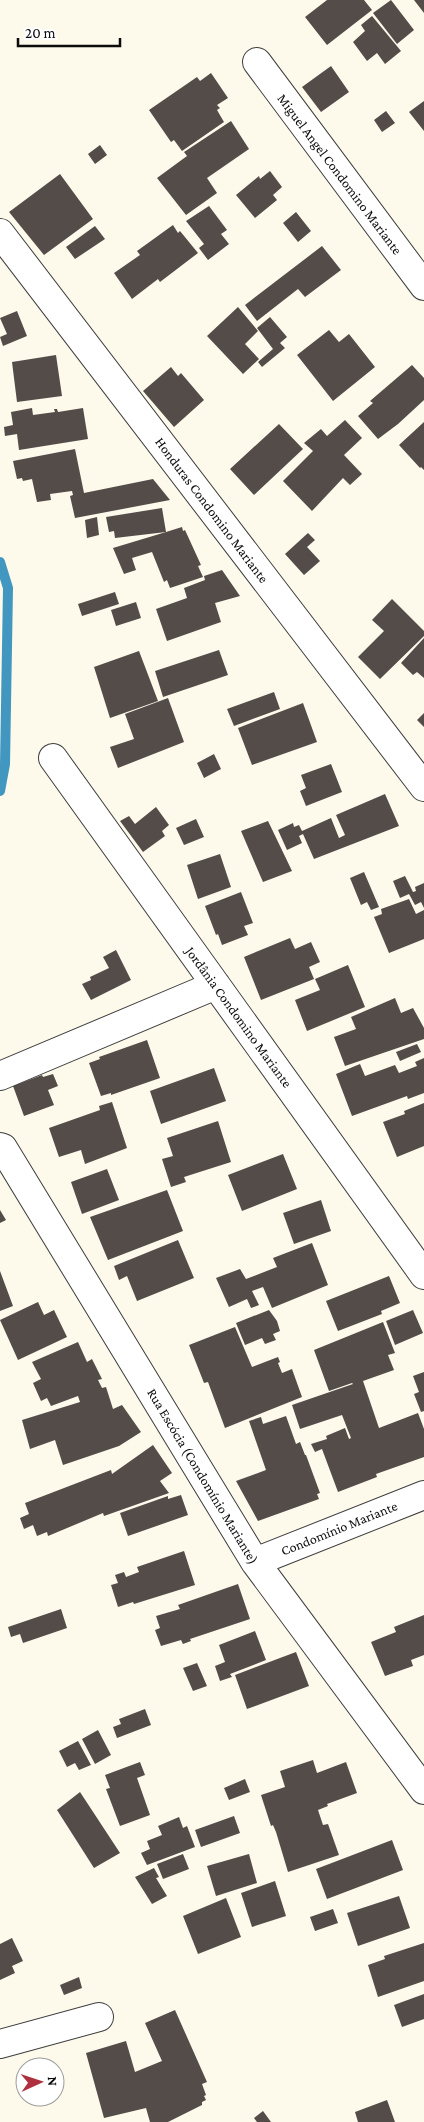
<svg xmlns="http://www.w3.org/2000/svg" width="424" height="2122" viewBox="0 0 424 2122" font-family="'Crimson Pro',serif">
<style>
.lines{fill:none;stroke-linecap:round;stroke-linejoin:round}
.stream{stroke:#4297c1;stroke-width:10}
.building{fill:#534c49}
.minor-casing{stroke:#3e3e3e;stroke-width:30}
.minor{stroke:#fff;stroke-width:28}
.labels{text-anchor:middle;stroke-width:5;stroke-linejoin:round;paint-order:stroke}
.street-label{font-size:14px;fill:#0b0b0b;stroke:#fff}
</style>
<rect width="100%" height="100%" fill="#fdf9eb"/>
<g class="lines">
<path class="stream" d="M0,562l8,26 -3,176 -5,27"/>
</g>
<path class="building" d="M327,0h37l8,10 -45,35 -22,-28z
M391,0l23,30 -17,14 -24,-31z
M414,0h10v13z
M372,16l29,35 -16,13 -8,-11 -10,8 -14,-19 12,-11 -4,-6z
M331,66l18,26 -28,20 -19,-25z
M211,73l17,25 -11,7 3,3 -3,2 7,12 -42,29 -8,-11 -3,2 -22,-32 48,-33 3,4z
M424,101v30l-15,-19z
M386,111l9,12 -13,9 -8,-12z
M231,121l18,28 -42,29 10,15 -31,22 -29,-37 30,-22 -3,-4z
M100,145l7,10 -12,9 -7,-10z
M270,171l12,16 -9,8 4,5 -22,18 -19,-23 23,-19 1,3z
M60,174l33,45 -49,36 -35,-43z
M209,206l18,24 -6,4 8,10 -21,16 -9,-12 5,-4 -18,-23z
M296,212l15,19 -13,11 -15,-19z
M173,225l5,8 2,-2 18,22 -38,29 -2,-3 -26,20 -18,-26 26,-18 -3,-4z
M95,226l10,13 -30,20 -9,-12z
M322,246l19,24 -36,27 -7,-8 -41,32 -12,-16z
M238,307l20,24 -13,13 14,15 -16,15 -36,-38z
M17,311l10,25 -24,10 -3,-9 7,-3 -7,-16z
M270,317l17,20 -7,6 5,5 -23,19 -4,-5 15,-13 -16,-21z
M329,330l10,12 10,-8 26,33 -42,34 -36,-46z
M56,355l6,41 -45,6 -5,-40z
M412,365l12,13v22l-26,24 -20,15 -20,-23 15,-13 -3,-2z
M171,367l7,9 3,-3 23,27 -30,27 -31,-36z
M32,408l1,7 22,-3 -1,-3h3l1,3 25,-4 5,31 -69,11 -2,-16 -12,2 -1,-9 9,-2 -2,-13z
M345,420l17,18 -18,17 18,19 -12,11 -7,-7 -31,33 -29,-30 30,-30 -9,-8 17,-14 6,7z
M424,422v48l-3,-3 -1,1 -21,-23z
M279,424l24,25 -49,46 -24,-26z
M75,449l9,44 69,-14 17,21 -95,18 -5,-22 3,-1 -1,-4 -22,3 1,6 -14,2 -5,-23 -9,2 -1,-3 -5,1 -4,-18z
M162,508l4,24 16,-5 1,4 2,-1 16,35 -3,1 5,11 -33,11 -3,-8 -3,2 -12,-30 -20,6 4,12 -12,4 -11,-26 53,-16 -51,6 -1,-7 -5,1 -3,-15z
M97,517l2,18 -12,3 -2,-18z
M308,533l7,7 -8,7 13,14 -16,14 -19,-21z
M222,570l18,26 -25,7 6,19 -54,19 -11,-32 31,-11 -3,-10 21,-8 -1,-4z
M115,592l4,12 -37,12 -4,-12z
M392,599l32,32v5l-44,43 -22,-22 26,-26 -12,-11z
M136,602l5,16 -25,8 -5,-16z
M424,638v40l-7,-6 -4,3 -12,-12z
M219,650l9,25 -65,22 -8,-26z
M139,651l19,50 -48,17 -16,-51z
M274,692l6,17 -46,17 -7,-17z
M168,698l16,44 -66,26 -8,-21 24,-8 -9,-25z
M303,703l14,39 -65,23 -14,-37z
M424,713v14l-7,-7z
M214,754l7,15 -17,9 -7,-15z
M331,764l11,28 -36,14 -6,-15 6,-3 -5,-13z
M385,794l14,32 -85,33 -11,-25 -4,2 3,7 -15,7 -9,-20 15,-7 1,4 5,-2 3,6 29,-13 8,20 6,-3 -9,-20z
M156,807l13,18 -7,6 3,5 -22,16 -23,-31 9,-5 6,8z
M196,819l8,18 -20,8 -8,-17z
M268,821l24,50 -29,11 -22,-51z
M220,854l11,33 -33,12 -11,-34z
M364,872l15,35 -8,3 -4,-8 -6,3 -11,-27z
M405,876l8,16 3,-1 -1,-4 9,-4v25l-3,-6 -6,3 -6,-11 -9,4 -7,-17z
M241,892l12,31 -9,3 4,9 -26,10 -4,-11 -2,1 -11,-29z
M409,899l7,15 8,-4v29l-35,14 -15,-36 8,-3 -1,-5z
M290,938l5,11 16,-7 9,20 -11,5 5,12 -53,21 -17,-43z
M116,950l15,30 -40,20 -9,-16 9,-4 -1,-3 19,-9 -6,-11z
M348,965l17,42 -58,24 -12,-31 25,-10 -5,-11z
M395,998l6,15 12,-5 11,20v11l-79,27 -11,-29 22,-8 -5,-12z
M147,1040l13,38 -49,17v-2l-10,3 -12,-33 11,-4 -1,-2z
M417,1044l4,8 -21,9 -4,-9z
M424,1058v35l-16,6 -1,-3 -55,20 -16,-42 24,-10 5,12 30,-11 4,8 18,-7 -2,-4z
M214,1068l12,33 -65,23 -11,-33z
M53,1074l5,12 -10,4 6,15 -30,11 -11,-30 29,-11 1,2z
M112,1102l15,46 -42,16 -4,-14 -22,7 -10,-29 51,-18 -1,-4z
M424,1103v43l-27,11 -14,-35 22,-8 -1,-3z
M218,1121l13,41 -47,15 2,5 -15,5 -9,-28 11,-3 -6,-18z
M283,1154l14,35 -55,22 -14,-36z
M107,1169l12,31 -37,14 -11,-32z
M167,1190l16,41 -75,29 -18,-43z
M321,1200l10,31 -37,13 -11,-31z
M0,1210l6,10 -6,3z
M178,1240l16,38 -57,23 -10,-25 -8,4 -5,-14z
M312,1243l16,42 -56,23 -9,-21 -11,4 7,14 -8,3 -4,-9 -18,8 -13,-29 24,-9 6,10 31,-12 -4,-9z
M0,1271l13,35 -13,5z
M389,1276l11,27 -19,8 1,3 -44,17 -12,-30z
M38,1302l6,13 10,-5 13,27 -49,23 -18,-40z
M269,1310l8,11 3,10 -7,3 3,6 -11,4 -3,-6 -17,7 -9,-22z
M413,1310l10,23 -28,12 -9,-24z
M383,1322l12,31 -7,2 6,15 -31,11 16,47 39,-15 6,16v28l-48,17 1,3 -39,15 -16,-43 -7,3 -4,-8 16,-5 -1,-3 19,-8 4,11 2,-1 -9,-23 -42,14 -8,-24 61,-21 -1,-1 -23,8 -15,-41z
M235,1327l17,40 26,-10 2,5 -2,1 4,10 10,-4 10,28 -77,31 -17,-46 -4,1 -15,-38z
M78,1342l9,20 5,-3 10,20 -4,1 4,8 4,-1 7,22 9,-4 19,27 -22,14 -56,19 -8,-25 -25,9 -8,-29 58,-18 -2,-6 -27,10 -4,-8 -6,3 -8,-18 8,-4 -9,-17z
M424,1372v39l-3,1 -7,-18 5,-2 -6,-16z
M286,1416l10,28 4,-2 5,13h1l14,38 -3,1 2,5 -61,22 -22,-40 30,-11 -17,-49 12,-4 2,7z
M153,1445l19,28 -12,8 9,12 -65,23 -1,-3 -55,23 -1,-4 -10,4 -4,-11 -9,4 -4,-11 9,-4 -4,-11 86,-33 1,4z
M181,1495l7,20 -60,21 -8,-23 48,-17v3z
M184,1551l11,34 -45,14 -16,5 -1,-2 -15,5 -7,-22 7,-2 -3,-8 9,-3 2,5 13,-5 -2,-5z
M238,1584l12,35 -60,20 1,2 -8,3 -2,-4 -20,6 -6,-16 5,-2 -4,-12 24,-7 -2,-4z
M61,1609l6,19 -44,15 -3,-9 -9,3 -3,-10z
M424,1615v40l-13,5 2,6 -28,10 -14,-34 25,-10 -2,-5z
M255,1631l11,29 -36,14 2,3 -12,4 -5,-15 10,-4 -6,-17z
M296,1652l13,34 -62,23 -12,-34z
M197,1663l10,23 -14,5 -10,-23z
M145,1709l6,16 -34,13 -4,-11 8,-3 -2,-5z
M98,1730l13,25 -16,9 -13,-25z
M78,1741l13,24 -12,5 -4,-7 -8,4 -8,-16z
M313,1760l4,13 29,-11 11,31 -30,11 1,2 -10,4 5,15 5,-1 11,31 -51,17 -12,-40 -3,-7 -2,1 -10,-31 24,-8 -5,-16z
M140,1762l5,13 -8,3 13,37 -30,11 -14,-37 4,-1 -5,-13z
M245,1779l5,13 -21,8 -5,-12z
M80,1792l40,61 -26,15 -37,-58z
M234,1816l6,17 -39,14 -6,-17z
M179,1817l4,11 4,-2 8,21 -48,18 -6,-12 9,-4 -3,-8 15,-6 -4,-9z
M392,1840l11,30 -76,29 -11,-30z
M183,1854l6,15 -26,10 -6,-15z
M249,1854l8,29 -41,13 -9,-30z
M154,1868l5,9 -3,1 11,18 -15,8 -17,-27z
M275,1881l11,35 -34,11 -11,-34z
M399,1896l11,32 -52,18 -11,-33z
M226,1898l15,39 -43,17 -15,-38z
M333,1909l5,14 -23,8 -5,-14z
M12,1938l11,23 -11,5 3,7 -15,7v-36z
M424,1943v38l-46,16 -10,-32 17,-6 -1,-3z
M79,1977l3,11 -18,7 -4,-10z
M424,1994v25l-22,8 -8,-22z
M175,2010l32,72 -5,2 4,11 -2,1 2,4 -4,2v3l-34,17h-18l-4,-14 -42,10 -18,-65 40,-12 9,31 27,-11 -17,-38z
M387,2100l8,22h-37l-3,-10z
M263,2111l8,11h-14l-3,-4z"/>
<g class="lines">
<g class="minor-casing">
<path id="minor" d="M257,62l167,224
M0,233l424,554
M53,758l371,517
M0,1076l216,-91
M0,1147l3,1 252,414 169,228
M255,1562l169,-67
M0,2044l99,-27"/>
</g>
<use href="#minor" class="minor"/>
</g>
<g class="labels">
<g class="street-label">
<text transform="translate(340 174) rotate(53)" y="5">Miguel Angel Condomino Mariante</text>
<text transform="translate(212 510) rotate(53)" y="5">Honduras Condomino Mariante</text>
<text transform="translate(239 1017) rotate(54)" y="5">Jordânia Condomino Mariante</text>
<text transform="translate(203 1476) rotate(59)" y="5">Rua Escócia (Condomínio Mariante)</text>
<text transform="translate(339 1528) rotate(-22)" y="5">Condomínio Mariante</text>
</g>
</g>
<g transform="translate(40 2082) rotate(87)"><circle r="24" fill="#ffffff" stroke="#9d9d9d"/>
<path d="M0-4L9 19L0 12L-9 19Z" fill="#ae303f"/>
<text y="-8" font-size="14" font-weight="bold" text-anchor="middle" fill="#0b0b0b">N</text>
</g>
<path d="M18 38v8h102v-8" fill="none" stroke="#0b0b0b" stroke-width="2.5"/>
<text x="25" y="38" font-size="15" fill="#0b0b0b" stroke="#ffffff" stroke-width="4" paint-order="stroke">20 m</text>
</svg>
